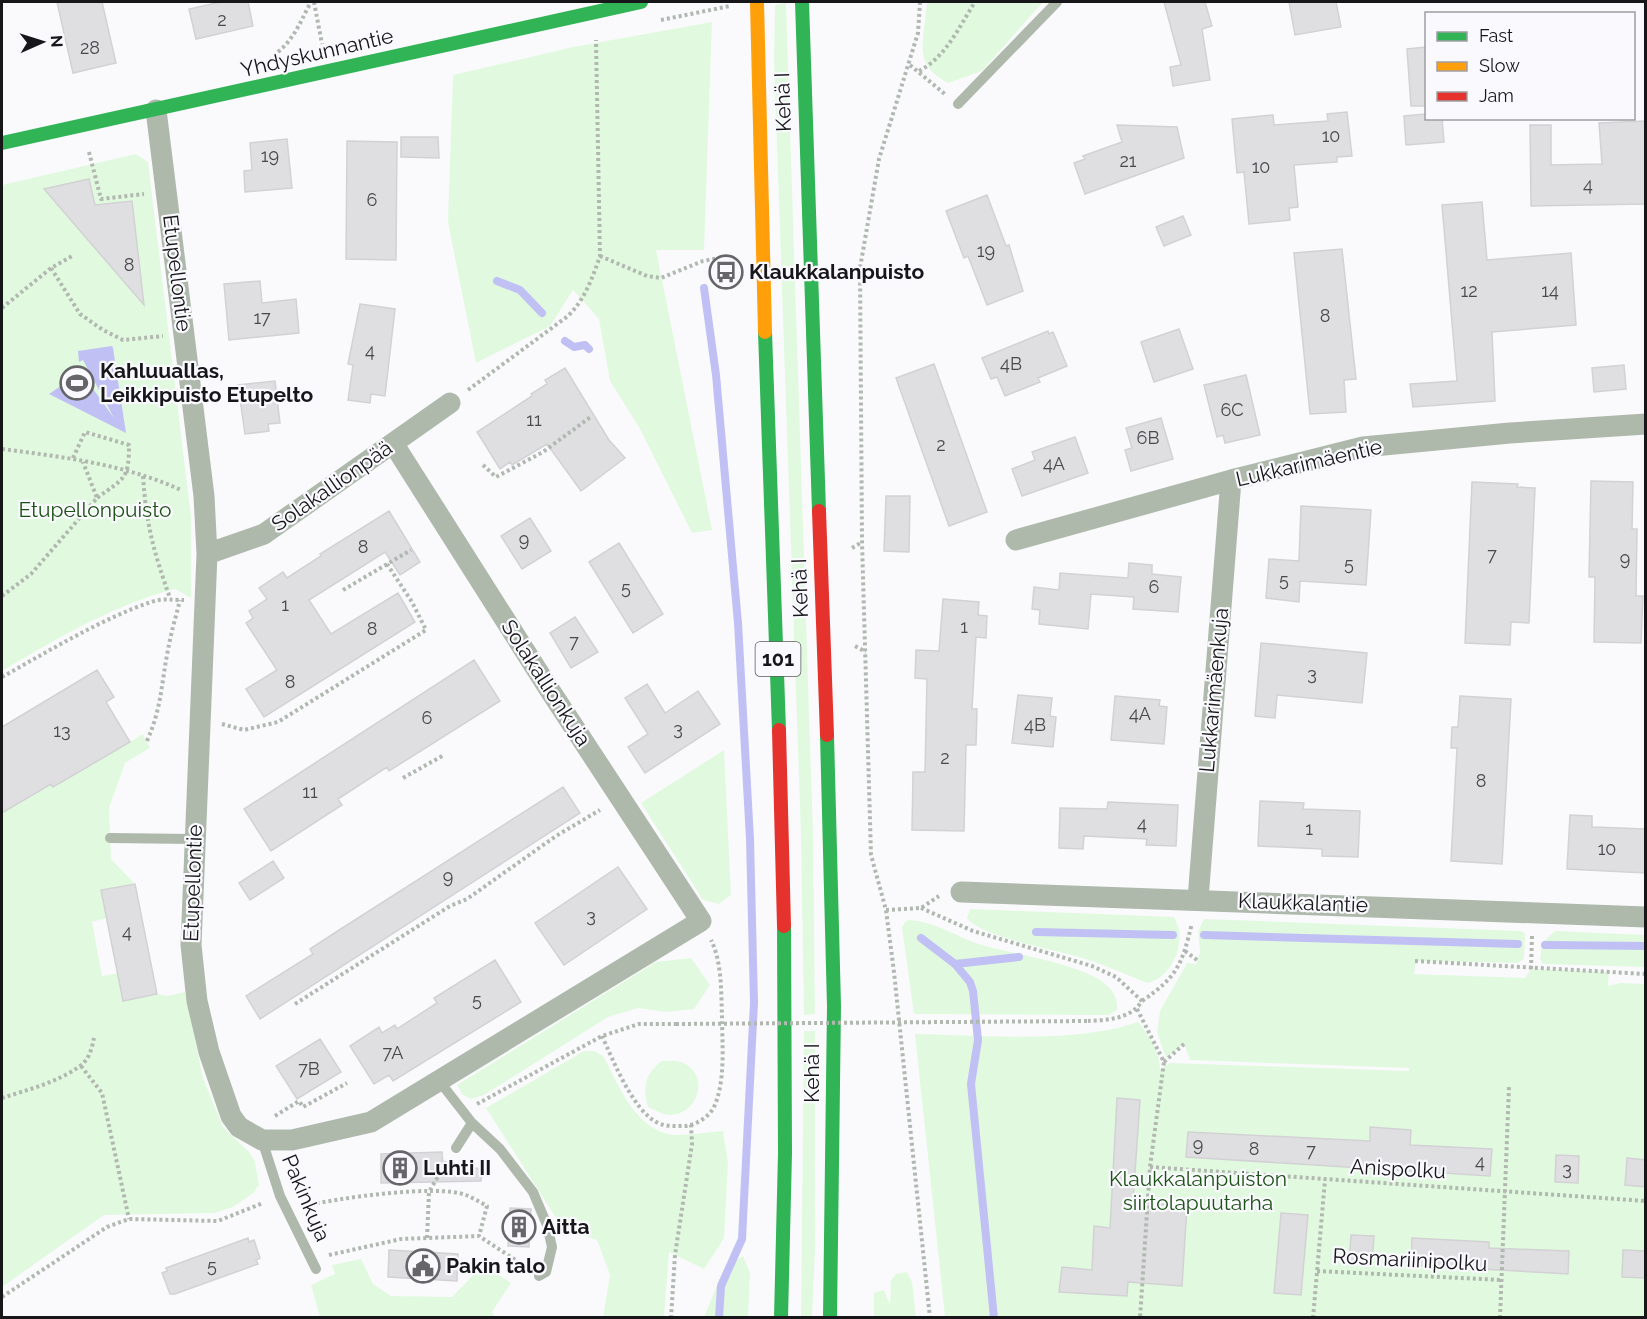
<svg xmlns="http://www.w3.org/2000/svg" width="1647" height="1319" viewBox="0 0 1647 1319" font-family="Raleway,sans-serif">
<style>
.green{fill:#e1fadf}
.water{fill:#c1c0f4}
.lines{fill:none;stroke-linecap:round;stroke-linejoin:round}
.stream{stroke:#c1c0f4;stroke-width:8}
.building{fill:#dfdfe2;stroke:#d2d2d4;stroke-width:1.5}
.path{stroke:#b1b8b0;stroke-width:4;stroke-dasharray:3 3;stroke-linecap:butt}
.lane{stroke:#aeb9ac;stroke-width:10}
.street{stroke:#aeb9ac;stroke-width:21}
.fast{stroke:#30b455;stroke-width:14}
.slow{stroke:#ff9f0a;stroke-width:14}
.jam{stroke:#e5322d;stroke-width:14}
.path-bridge{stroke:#b1b8b0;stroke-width:4;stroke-dasharray:3 3;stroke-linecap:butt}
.labels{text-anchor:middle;stroke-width:4.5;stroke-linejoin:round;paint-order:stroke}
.number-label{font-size:18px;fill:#49494c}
.shield{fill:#f9f9fe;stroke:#5b5b5e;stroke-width:1.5}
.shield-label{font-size:20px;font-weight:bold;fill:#17171a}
.street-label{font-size:21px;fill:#17171a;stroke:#f9f9fe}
.poi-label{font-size:21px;font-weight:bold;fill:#17171a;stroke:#f9f9fe;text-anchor:start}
.park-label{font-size:21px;fill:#1d5216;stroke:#f9f9fe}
</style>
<rect width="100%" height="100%" fill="#fafafd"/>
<path class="green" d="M927,2h116l-61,69 -34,12c-38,-20 -23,-45 -21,-81z
M786,3l27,833 2,178 -11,1 -3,-178 -27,-779 1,-53z
M712,22l-8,228h-48l56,280 -20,3 -53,-106 -29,-46 -11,-62 -26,-29 -23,36 -74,37 -28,-141 5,-147 120,-28z
M136,154l12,8 43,355v81l-16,-9c-62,16 -119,50 -173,82v-486z
M143,734l7,14 -25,15 -16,45 2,51 24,25 -34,7 6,27 -15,4 10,54 16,-3 39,21 10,2 18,-4 18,86 20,49 26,25 6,10 4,23 -7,9 -19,13 -19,6 -110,2 -102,72v-492l41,-24 11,16z
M724,750l7,145 -12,9 -16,-4 -62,-97z
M970,909l204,8c14,21 0,61 -27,66 -22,-9 -44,-19 -68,-26 -26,-8 -98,-20 -112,-39z
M1204,919l317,12 4,3 -1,25 -6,4 -102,-2 -2,13 111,4 6,-9 78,3 -1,14 12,-3 25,1v333h-700l-30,-283c68,1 160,10 223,-12 11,13 22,31 22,47l10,-6 239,8v-3l-219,-8 -6,-16 -18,14 -9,-26 3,-21 27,-48 9,1 4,-12 -2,-20z
M909,920c28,2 47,17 73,25 34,10 96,18 122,38 10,8 14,15 13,27l-8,5 -195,-1 -12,-86 3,-6z
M1555,931l90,4v32l-102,-3 -3,-5 2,-16z
M691,958l19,27 -16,24 -28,3 -28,-4 -30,9 -124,78 -13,4 -9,-5 -5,-9 199,-123z
M804,1031h11v220l-3,66 -11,1z
M584,1051h10l9,5c16,29 34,78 74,79 15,0 31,-3 46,-4l5,32 -4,75 -20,31 -35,-17 -5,65h-61l7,-42 -13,-35 -34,-11 -77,-121z
M662,1061c6,0 14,-1 19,1 30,11 18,53 -11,53 -7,0 -15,-5 -22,-8 -6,-21 -3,-33 14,-46z
M743,1256l7,17 -2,44h-44l21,-51z
M361,1259l12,25 18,12 61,1 31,-32 28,18 -19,29 3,5h-175l-9,-32 24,-11 -3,-9z
M907,1272l5,10 4,35h-42v-24l10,-3 6,15 1,-25 5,-6z"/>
<path class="water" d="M112,346l1,2 13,85 -77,-39 32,-22 33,46 -31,-58 -4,2 -1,-11z"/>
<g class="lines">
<path class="stream" d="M497,281l23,9 22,23
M704,288l12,87 22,248 12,216 4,164 -12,236 -21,47 -2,32
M565,341l9,6 11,-2 4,4
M1036,932l137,3
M1204,935l314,9
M921,938l34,26 15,18 3,9 5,49 -7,44 23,234
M1545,945l101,1
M955,964l64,-7"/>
</g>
<path class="building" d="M57,2h45l14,61 -43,10z
M221,2h27l5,24 -57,13 -7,-30z
M1164,2h41l7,24 -10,3 8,51 -37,6 -3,-19 11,-2z
M1289,2h47l5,25 -46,8z
M1426,47v59h-15l-4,-57z
M1347,112l5,44 -15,1v5l-43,3 4,42 -9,1 1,12 -41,4 -5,-52 -7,1 -5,-54 41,-4 1,10 54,-4 -1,-7z
M1426,114v4h16l2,24 -38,3 -2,-29z
M1645,121l1,83 -115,2 -1,-81h21v40l51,-1 -3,-41z
M1117,125l60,2 7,31 -99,36 -11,-31 11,-4 -2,-3 39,-14z
M401,137h37l1,21 -38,-1z
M287,139l5,49 -47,4 -1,-21 8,-1 -2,-27z
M347,141l50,1 -1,118 -50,-1z
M89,179l6,26 37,-4 12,104 -100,-116z
M987,195l19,51 3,-1 14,46 -36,14 -19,-49 -4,2 -18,-47z
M1482,202l5,58 84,-7 5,72 -84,7 3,69 -82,6 -3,-23 47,-3 -15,-176z
M1183,216l8,19 -27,11 -8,-19z
M1342,249l14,130 -12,1 2,32 -36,2 -16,-161z
M260,281l2,22 34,-4 3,34 -70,7 -5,-56z
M360,304l35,5 -10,87 -14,-2 -1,9 -22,-3 5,-35 -5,-1z
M1179,329l14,40 -39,13 -13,-40z
M1048,331l1,3 4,-2 14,34 -29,12 2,4 -35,14 -8,-19 -6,2 -9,-21z
M934,364l53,148 -38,14 -53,-148z
M1624,365l2,24 -32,3 -2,-24z
M565,368l44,72 16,18 -44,33 -34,-47 -35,21 -2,-3 -10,7 -23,-37 55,-36 -1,-2 16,-10 -2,-4z
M1246,375l14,60 -35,8 -2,-8 -6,2 -13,-52z
M275,381l5,42 -12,1 1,7 -24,3 -7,-49z
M1161,418l12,41 -42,12 -6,-21 7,-2 -6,-20z
M1075,437l13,36 -66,23 -10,-27 23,-9 -3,-8z
M1591,481l42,1 -1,47h5l-1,67h7l-2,47 -47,-1 1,-65h-6z
M1472,482l46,2 -1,3 18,1 -6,135 -18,-1 -1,23 -45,-2z
M886,496h24l-1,56 -25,-1z
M1301,506l70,4 -5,75 -66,-4 -1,21 -33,-4 3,-39 30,2z
M389,511l31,51 -20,13 -15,-23 -76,48 22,34 67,-41 17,29 -151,95 -18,-28 31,-19 -31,-47 7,-5 -4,-7 18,-12 -8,-11 24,-16 4,6 34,-22 -1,-2z
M530,518l21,33 -29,18 -21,-33z
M619,543l44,71 -30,19 -44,-71z
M1129,563l23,2v9l29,3 -3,35 -45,-3 1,-12 -43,-3 -3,35 -49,-5 1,-14 -8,-1 2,-22 25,3 1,-17 68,5z
M943,599l36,3 -1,13 9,1 -1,22 -10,-1 -4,72h5l-1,36h-10l-2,86 -52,-1 1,-58h12l2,-93 -12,-1 1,-28 23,1z
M575,617l23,35 -27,16 -21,-35z
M1261,643l106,10 -5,50 -85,-8 -2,23 -20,-2z
M474,660l26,41 -111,70 -2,-4 -49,32 4,6 -71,46 -27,-42z
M97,670l17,27 -8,5 24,40 -77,45 -2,-3 -49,29v-86z
M647,684l18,29 33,-22 22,33 -75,49 -17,-26 20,-13 -23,-36z
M1018,695l34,3 -2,18 6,1 -3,30 -41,-4z
M1115,696l45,4 -1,6 8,1 -3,37 -53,-4z
M1460,696l51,3 -9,165 -51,-3 6,-113h-6l1,-21h6z
M563,787l17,26 -320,206 -14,-23 67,-42 -3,-5 23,-15z
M1260,801l44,2 -1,6 57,2 -2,46 -36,-1v-7l-64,-3z
M1108,802l70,3 -2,41 -30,-1 1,-6 -63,-3 -1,13 -24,-1 1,-40 47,1z
M1570,815l22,1v11l54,2v44l-79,-4z
M273,861l11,17 -34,22 -11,-17z
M618,867l29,42 -83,56 -29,-42z
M135,884l22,110 -34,7 -22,-111z
M495,960l26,42 -128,79 -4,-6 -15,9 -24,-38 29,-19 3,6 13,-8 2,4 40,-26 -3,-5z
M320,1039l21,33 -44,27 -21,-33z
M1117,1098l23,2 -7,102 54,4 -5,80 -54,-4 -1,14 -68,-4 3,-25 30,3 2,-44 16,2z
M1370,1127l41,3 -1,15 82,4 -2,27 -304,-19 2,-25 182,9z
M442,1152l1,12 39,5 -1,12 -100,2v-29z
M1556,1155l23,1 -1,27 -23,-1z
M1627,1158l19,2v27l-21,-2z
M510,1208l21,1 -2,38 -21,-1z
M1281,1213l27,2 -7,80 -27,-2z
M1351,1235l23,1 -2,27 -23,-1z
M248,1238l1,4 5,-2 6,18 -4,2 2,4 -83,30h-5l-8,-21 5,-2 -1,-3z
M1412,1238l77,4v6l80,3 -1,23 -157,-9z
M389,1250l69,4 -1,27 -69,-4z
M1623,1250l23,1 -1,27 -23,-1z"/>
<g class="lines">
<path class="path" d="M314,2l8,42
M920,2l-2,31 -39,126 -19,109 2,274 9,313 15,55 8,62 36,346
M661,20l69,-14
M278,52c17,-14 23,-32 33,-50
M910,65l36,30
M919,71c27,-14 40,-44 56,-69
M89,152l12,47 43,-5
M600,256l47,20 14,2 42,-17 22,-4
M51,268l29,46 23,16 20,10 40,-4
M2,308l49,-40 21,-12
M468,390l100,-74c17,-17 24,-37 32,-60l-4,-216
M2,449c61,8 122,15 179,41
M73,458l12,-26 44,13c0,35 -5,33 -32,53
M483,465l13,12 47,-25 49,-36
M143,476c3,48 11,77 27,122
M852,548l10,-6
M343,590l68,-40
M2,596l29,-22 66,-76 -14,-36
M855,646l11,6
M2,677c45,-25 101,-59 149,-75 11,-4 21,-2 33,-2
M222,724l22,6 34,-8 148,-92 -14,-28 -25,-38
M147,741c15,-34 14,-57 21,-91 3,-17 8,-34 12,-50
M403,778l41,-23
M921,908l52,23 119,35 24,11 26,24c-11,18 -34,19 -54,20
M886,910l35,-2 18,-12
M1185,951l12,9
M1415,961l231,13
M1531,969l1,-33
M1142,1001c35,-24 40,-36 50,-78
M295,1004l155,-98 17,-7 89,-63 44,-26
M1137,1009l27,53 -14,105 -10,151
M602,1036c11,24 31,75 56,87 9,4 18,3 27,3 11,-1 24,-9 29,-19 12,-27 8,-63 8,-91 -1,-25 0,-54 -11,-76
M1164,1062l20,-18
M81,1066l21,27 27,126
M2,1098c25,-8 56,-16 78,-32 9,-6 12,-18 14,-28
M477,1104l125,-68 37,-12h37
M275,1116l24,-15 4,6 44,-24
M1150,1167l496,34
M305,1206c32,-8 132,-22 161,-11 7,3 14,7 21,11l-8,30
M427,1238l2,-46 18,-31
M329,1255l72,-16 78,-3 47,31
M1317,1271l185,9
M2,1297l105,-70 22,-8 89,2 45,-18
M671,1318l4,-63 17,-111 -1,-19
M1313,1318l12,-138
M1500,1318l9,-231"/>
<path class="lane" d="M958,104l99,-102
M110,838l84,1
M440,1082l32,41 28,26 33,43 14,33 5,22 -6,25 -7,4
M262,1140l18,56 36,73
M456,1148l16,-25"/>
<path class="street" d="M156,110l48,386 3,58 -16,391 6,56 12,51 22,64 8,11 23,13h30l79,-18 330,-201 -152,-232 -156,-246
M1016,540l215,-60 132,-33 147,-14 136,-9
M207,554l57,-20 186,-131
M961,892l685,25
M1198,899l33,-419"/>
<path class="fast" d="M802,2l17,509
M2,143l639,-141
M765,332l14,398
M827,735l7,271 -4,312
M781,1318l4,-165 -1,-227"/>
<path class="slow" d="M757,2l8,330"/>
<path class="jam" d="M819,511l8,224
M779,730l5,196"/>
<path class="path-bridge" d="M676,1024l412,-3"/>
</g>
<defs>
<g id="bus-ring" transform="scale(1.725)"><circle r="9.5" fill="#f9f9fe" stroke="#666669" stroke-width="1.5"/><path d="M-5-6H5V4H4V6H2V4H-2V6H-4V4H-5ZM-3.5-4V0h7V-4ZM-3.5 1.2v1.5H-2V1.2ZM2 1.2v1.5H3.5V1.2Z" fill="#666669"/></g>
<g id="stadium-ring" transform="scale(1.725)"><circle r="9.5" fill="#f9f9fe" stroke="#666669" stroke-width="1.5"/><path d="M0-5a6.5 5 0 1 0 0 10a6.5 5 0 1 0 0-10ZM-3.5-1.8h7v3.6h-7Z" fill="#666669"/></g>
<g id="building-ring" transform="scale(1.725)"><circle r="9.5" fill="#f9f9fe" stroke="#666669" stroke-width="1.5"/><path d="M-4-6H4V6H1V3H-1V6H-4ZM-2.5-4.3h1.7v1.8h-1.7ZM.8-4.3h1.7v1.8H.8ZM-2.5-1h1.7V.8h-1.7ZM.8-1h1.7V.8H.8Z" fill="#666669"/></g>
<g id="civic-ring" transform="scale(1.725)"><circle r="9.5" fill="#f9f9fe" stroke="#666669" stroke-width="1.5"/><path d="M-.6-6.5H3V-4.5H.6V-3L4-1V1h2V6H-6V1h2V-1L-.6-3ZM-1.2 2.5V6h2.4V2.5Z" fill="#666669"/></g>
</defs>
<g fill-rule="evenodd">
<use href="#bus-ring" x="726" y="272"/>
<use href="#stadium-ring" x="77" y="383"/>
<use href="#building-ring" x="400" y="1168"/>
<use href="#building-ring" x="519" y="1227"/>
<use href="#civic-ring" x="423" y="1266"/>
</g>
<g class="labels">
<g class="number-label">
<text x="222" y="26">2</text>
<text x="90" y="54">28</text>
<text x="1331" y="142">10</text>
<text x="270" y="162">19</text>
<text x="1128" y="167">21</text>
<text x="1261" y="173">10</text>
<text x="1588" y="191">4</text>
<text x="372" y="206">6</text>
<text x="986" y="257">19</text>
<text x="129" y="271">8</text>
<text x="1469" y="297">12</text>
<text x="1550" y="297">14</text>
<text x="1325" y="322">8</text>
<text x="262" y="324">17</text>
<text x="370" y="357">4</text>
<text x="1011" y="370">4B</text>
<text x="1232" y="416">6C</text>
<text x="534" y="426">11</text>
<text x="1148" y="444">6B</text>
<text x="941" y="451">2</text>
<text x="1054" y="470">4A</text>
<text x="524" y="546">9</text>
<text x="363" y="553">8</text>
<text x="1492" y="561">7</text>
<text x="1625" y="565">9</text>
<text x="1349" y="570">5</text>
<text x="1284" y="586">5</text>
<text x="1154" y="593">6</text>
<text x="626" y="594">5</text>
<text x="285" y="611">1</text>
<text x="964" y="633">1</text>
<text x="372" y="635">8</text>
<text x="574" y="648">7</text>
<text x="1312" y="680">3</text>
<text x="290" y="688">8</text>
<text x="1140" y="720">4A</text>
<text x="427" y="724">6</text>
<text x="1035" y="731">4B</text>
<text x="678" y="735">3</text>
<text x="62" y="737">13</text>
<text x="945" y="764">2</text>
<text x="1481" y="787">8</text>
<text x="310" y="798">11</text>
<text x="1142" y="830">4</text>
<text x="1309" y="835">1</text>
<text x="1607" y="855">10</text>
<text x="448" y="883">9</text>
<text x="591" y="922">3</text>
<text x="127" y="938">4</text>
<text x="477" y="1006">5</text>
<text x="393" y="1059">7A</text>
<text x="309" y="1075">7B</text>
<text x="1198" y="1151">9</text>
<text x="1254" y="1155">8</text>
<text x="1311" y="1157">7</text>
<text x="1480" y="1168">4</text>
<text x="1567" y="1175">3</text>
<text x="212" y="1272">5</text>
</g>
<rect class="shield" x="755.5" y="642" width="45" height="34" rx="4.5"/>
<g class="shield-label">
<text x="778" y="666">101</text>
</g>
<g class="street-label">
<text transform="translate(317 53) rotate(-13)" y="7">Yhdyskunnantie</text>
<text transform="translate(783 102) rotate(-92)" y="7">Kehä I</text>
<text transform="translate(177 273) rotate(83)" y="7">Etupellontie</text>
<text transform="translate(1309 463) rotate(-13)" y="7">Lukkarimäentie</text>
<text transform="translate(332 486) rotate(-35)" y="7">Solakallionpää</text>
<text transform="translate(800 588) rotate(-92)" y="7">Kehä I</text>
<text transform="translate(546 683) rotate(57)" y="7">Solakallionkuja</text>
<text transform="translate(1214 690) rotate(-85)" y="7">Lukkarimäenkuja</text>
<text transform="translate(193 883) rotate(-88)" y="7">Etupellontie</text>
<text transform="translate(1303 903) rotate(2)" y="7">Klaukkalantie</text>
<text transform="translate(812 1073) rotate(-90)" y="7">Kehä I</text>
<text transform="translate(1398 1169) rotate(3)" y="7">Anispolku</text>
<text transform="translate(306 1198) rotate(67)" y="7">Pakinkuja</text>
<text transform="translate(1410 1260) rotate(3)" y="7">Rosmariinipolku</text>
</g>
<g class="poi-label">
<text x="749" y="279">Klaukkalanpuisto</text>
<text x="100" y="378">Kahluuallas,<tspan x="100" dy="24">Leikkipuisto Etupelto</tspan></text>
<text x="423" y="1175">Luhti II</text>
<text x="542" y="1234">Aitta</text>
<text x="446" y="1273">Pakin talo</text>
</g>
<g class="park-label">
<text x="95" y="517">Etupellonpuisto</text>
<text x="1198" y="1186">Klaukkalanpuiston<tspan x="1198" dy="24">siirtolapuutarha</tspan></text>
</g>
</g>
<rect width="1647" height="1319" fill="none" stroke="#17171a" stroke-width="6"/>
<rect x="1425" y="12" width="210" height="108" fill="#f9f9fe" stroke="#9f9fa3" stroke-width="1.5"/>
<rect x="1437" y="32" width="30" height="9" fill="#30b455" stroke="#9f9fa3" stroke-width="1.5"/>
<text x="1479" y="42" font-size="18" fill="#17171a">Fast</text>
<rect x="1437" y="62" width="30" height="9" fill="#ff9f0a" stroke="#9f9fa3" stroke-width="1.5"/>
<text x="1479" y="72" font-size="18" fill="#17171a">Slow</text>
<rect x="1437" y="92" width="30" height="9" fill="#e5322d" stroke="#9f9fa3" stroke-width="1.5"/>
<text x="1479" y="102" font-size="18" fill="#17171a">Jam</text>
<g transform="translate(42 42) rotate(87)" stroke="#f9f9fe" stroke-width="4.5" paint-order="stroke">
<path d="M0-4.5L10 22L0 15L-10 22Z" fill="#17171a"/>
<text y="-9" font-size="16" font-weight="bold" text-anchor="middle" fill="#17171a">N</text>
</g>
</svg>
